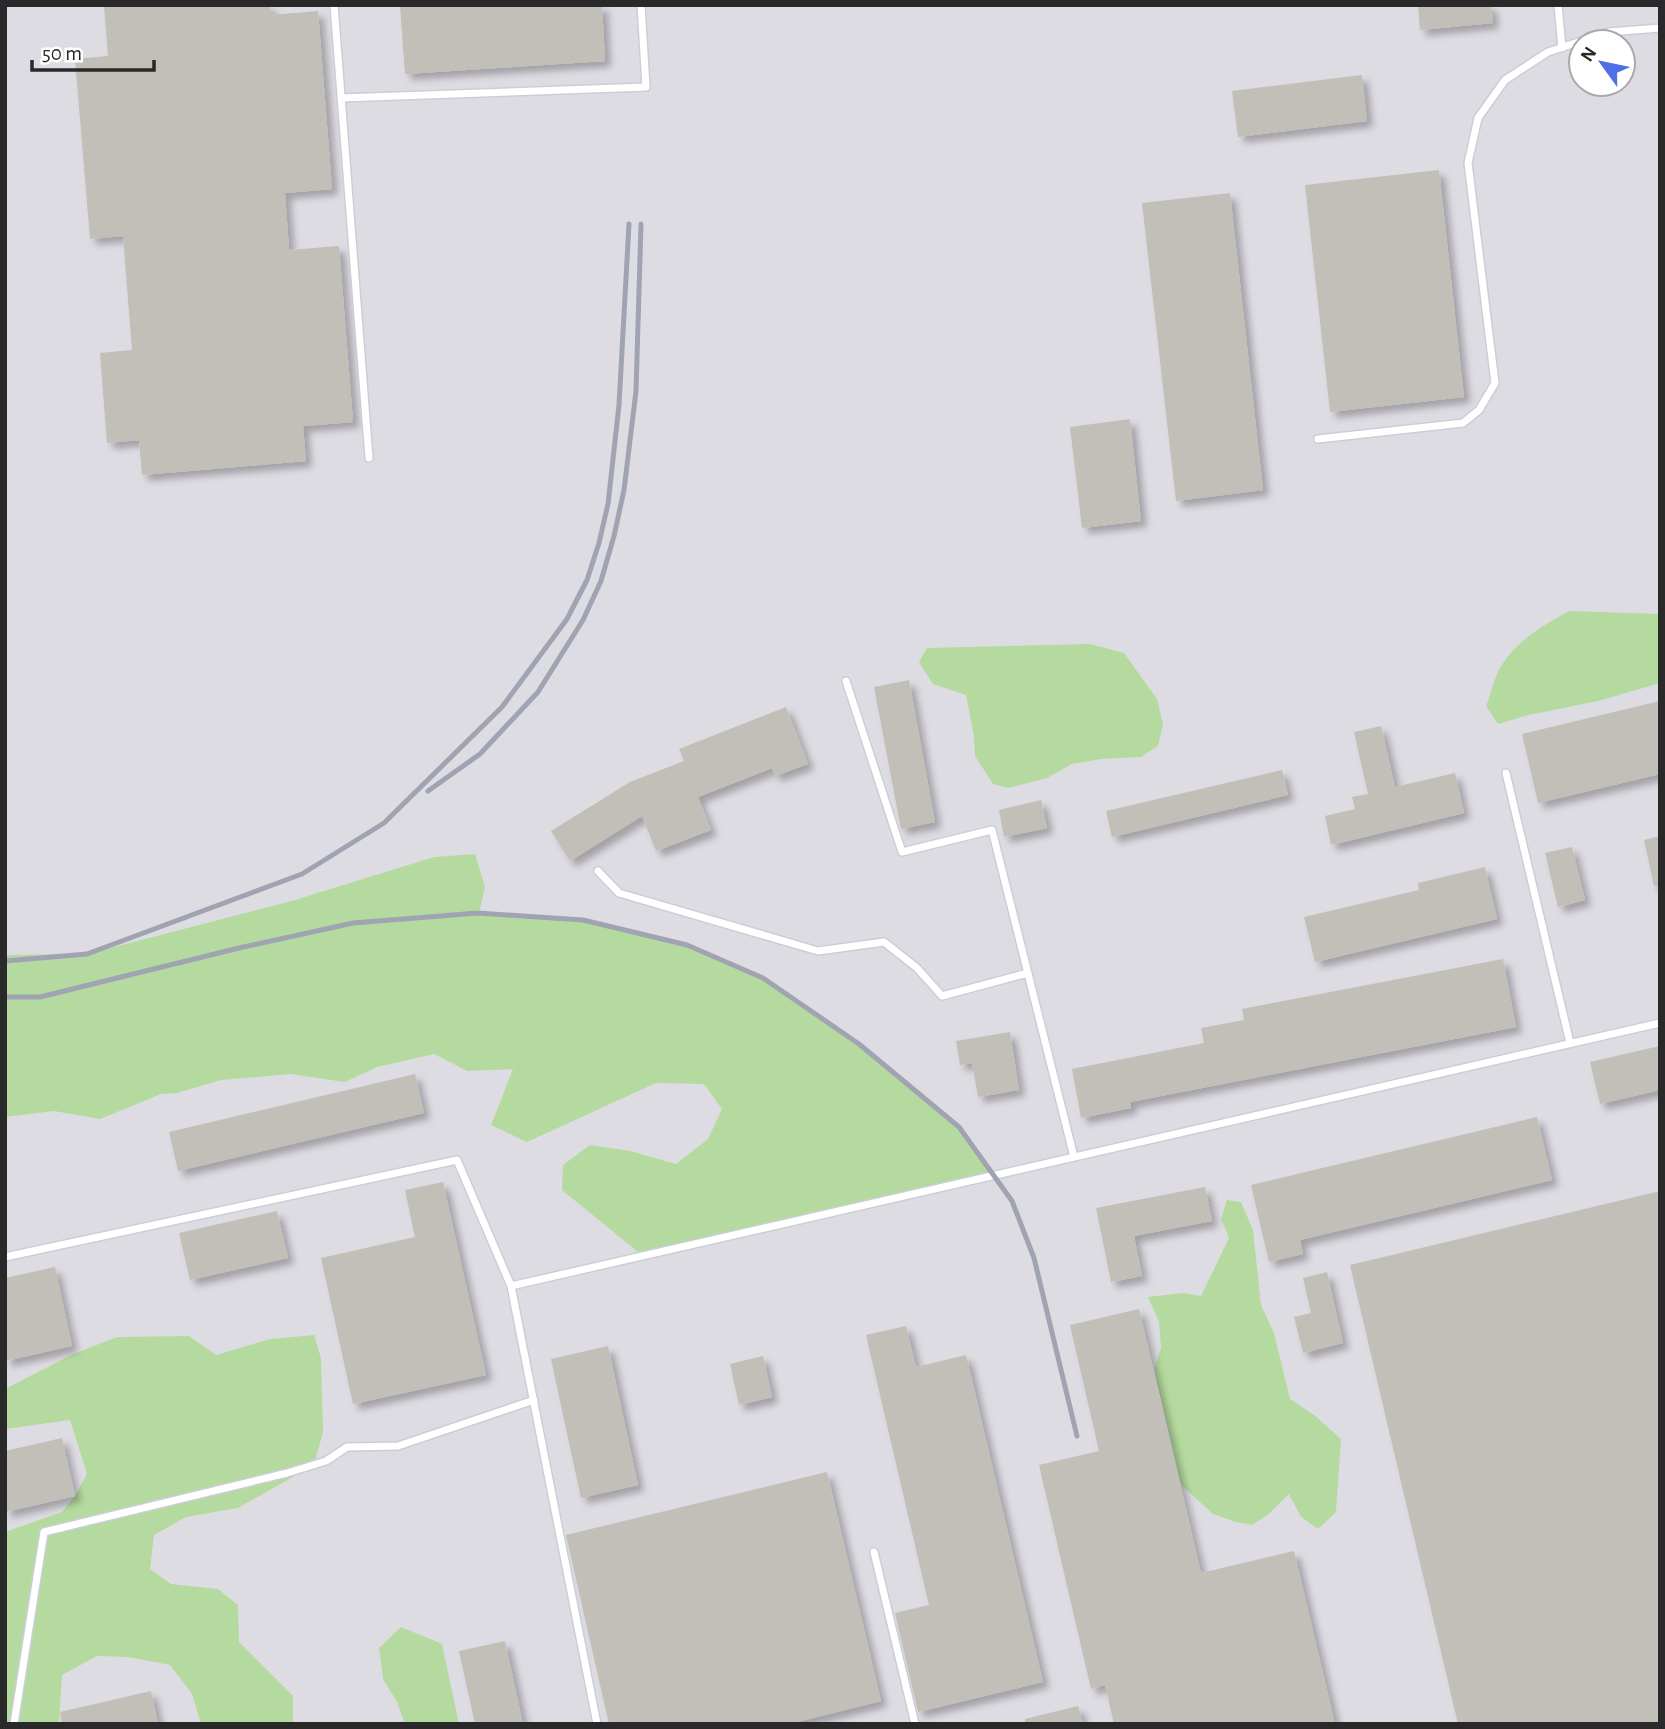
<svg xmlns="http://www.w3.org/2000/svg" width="1665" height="1729" viewBox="0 0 1665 1729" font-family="'Alegreya Sans',sans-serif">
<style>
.industrial{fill:#dedce3;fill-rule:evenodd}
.green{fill:#b5da9f}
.building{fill:#c2beb8;filter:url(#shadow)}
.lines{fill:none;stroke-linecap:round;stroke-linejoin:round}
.lane-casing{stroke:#cbced9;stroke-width:10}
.lane{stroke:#fff;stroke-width:7}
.rail{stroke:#a0a3b1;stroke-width:5}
</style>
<defs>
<filter id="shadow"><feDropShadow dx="6" dy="6" stdDeviation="3.5" flood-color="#0004"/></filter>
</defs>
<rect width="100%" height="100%" fill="#e9e3dc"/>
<path class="industrial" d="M5,5h1655v1719h-1655zM1581,42h42v42h-42z"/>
<path class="green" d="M1569,611l91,3v69l-62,18 -69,14 -31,9 -12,-18c5,-11 7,-25 13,-36 15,-28 43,-44 70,-59z
M1090,644l34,9 33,46 6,25 -5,22 -17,11 -40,2 -29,5 -25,14 -39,10 -15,-4 -18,-28 -1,-19 -8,-42 -33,-11 -14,-22 8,-14z
M475,854l10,33 -6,26 105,7 103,25 76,33 96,66 100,83 35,48 -351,81 -81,-66 1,-25 27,-20 40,6 46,13 32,-25 14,-30 -18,-25 -48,-1 -129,59 -36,-17 22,-56 -46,2 -33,-17 -57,13 -32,15 -55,-8 -69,6 -44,13 -16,1 -61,25 -46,-8 -49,6v-162l82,-1 208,-54 139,-43z
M1227,1200l14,2 12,28 8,75 13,28 16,66 24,16 27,24 -5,73 -18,17 -17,-12 -12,-23 -19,19 -18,12 -16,-3 -23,-8 -32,-29 -27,-116 7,-21 -2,-26 -11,-25 35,-4 18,3 28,-58 -8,-19z
M314,1335l7,23 2,74 -9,33 -76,43 -52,9 -32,18 -4,34 21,15 47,5 20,16 1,37 54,54v28h-92l-9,-30 -22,-29 -42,-8 -31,-1 -35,19 -3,49h-54v-192l57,-20 13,-16 12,-22 -17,-54 -65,9v-40l68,-35 44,-17 72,-1 27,19 54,-16z
M401,1627l41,17 17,80h-54l-8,-22 -14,-23 -4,-31z"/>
<path class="building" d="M104,5h166l1,10 47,-4 14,178 -47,4 4,57 50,-4 14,176 -50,4 3,35 -164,14 -3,-35 -32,3 -7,-90 32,-3 -9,-114 -33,3 -15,-180 33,-3z
M400,5h202l3,56 -200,13z
M1418,5h73l2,18 -73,7z
M1362,75l5,46 -129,16 -6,-46z
M1439,170l25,227 -134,15 -25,-227z
M1230,193l33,297 -87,11 -34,-298z
M1130,419l11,102 -59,7 -12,-101z
M909,680l26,142 -34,7 -27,-142z
M1660,701v73l-122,29 -16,-69z
M786,707l22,57 -33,12 -3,-8 -74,29 13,33 -55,21 -14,-35 -72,45 -19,-30 79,-49 54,-21 -5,-12z
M1381,726l14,61 60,-14 9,40 -133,32 -6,-29 30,-7 -3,-12 16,-3 -14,-62z
M1282,770l6,25 -176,42 -6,-26z
M1041,800l6,28 -43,9 -5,-27z
M1660,836v50h-6l-10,-46z
M1572,847l13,53 -27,7 -13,-54z
M1485,867l12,52 -182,43 -11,-45 115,-27 -1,-7z
M1503,959l13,68 -386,75 1,6 -50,10 -9,-49 132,-26 -3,-15 43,-8 -2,-11z
M1010,1032l9,58 -41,7 -6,-34 -12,2 -4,-24z
M1660,1046v44l-60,14 -10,-42z
M415,1074l9,39 -246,58 -9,-39z
M1537,1117l15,63 -252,60 3,14 -34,8 -18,-77z
M443,1182l43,193 -133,29 -32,-146 94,-21 -10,-47z
M1205,1187l7,34 -78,15 8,40 -31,6 -15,-74z
M1660,1191v533h-202l-108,-459z
M277,1211l11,47 -98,22 -11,-47z
M55,1267l17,79 -67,15v-83z
M1327,1272l16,71 -40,10 -9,-36 17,-4 -8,-35z
M1139,1309l62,264 93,-22 41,173h-221l-9,-39 -14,4 -52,-224 60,-14 -29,-126z
M906,1326l10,41 50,-12 77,327 -125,30 -23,-99 34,-8 -63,-270z
M608,1346l30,139 -57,13 -30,-139z
M763,1356l9,41 -33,8 -9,-41z
M62,1438l13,58 -70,16v-61z
M827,1472l54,229 -92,23h-180l-43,-189z
M505,1641l18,83h-48l-16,-73z
M151,1691l7,33h-96l-2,-12z
M1078,1706l5,18h-58v-5z"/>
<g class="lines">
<g class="lane-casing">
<path id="lane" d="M334,5l35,453
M1558,5l4,43
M341,98l305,-11 -5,-82
M1318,439l145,-16 16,-13 16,-27 -27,-220 10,-45 27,-38 43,-28 61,-20 51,-4
M846,681l56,171 90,-22 82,327
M1506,773l64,270
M598,871l21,22 199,58 66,-9 33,26 25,28 86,-23
M5,1257l452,-97 54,126 1149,-263
M511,1286l86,438
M874,1552l41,172
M14,1724l30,-192 243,-59 39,-12 21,-14 51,-1 136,-46"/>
</g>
<use href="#lane" class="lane"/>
<path class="rail" d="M428,791l52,-37 58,-62 45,-72 18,-39 13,-45 10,-46 12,-99 5,-167
M5,961l82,-7 215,-80 82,-51 118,-116 65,-88 20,-39 12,-37 9,-39 11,-99 10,-181
M5,997h35l199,-49 114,-25 125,-10 105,7 104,25 76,33 96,66 100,83 53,74 22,57 43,178"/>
</g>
<rect width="1665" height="1729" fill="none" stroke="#292929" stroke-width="14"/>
<g transform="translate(1602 63) rotate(303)"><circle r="33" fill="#ffffff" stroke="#a9a9a9" stroke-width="2"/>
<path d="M0-5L12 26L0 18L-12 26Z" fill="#4f6fe4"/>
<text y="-10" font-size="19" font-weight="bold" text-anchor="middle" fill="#292929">N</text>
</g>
<path d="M32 60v10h122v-10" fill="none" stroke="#292929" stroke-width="3.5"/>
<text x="42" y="60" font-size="21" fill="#292929" stroke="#ffffff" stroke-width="5" paint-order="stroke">50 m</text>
</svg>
